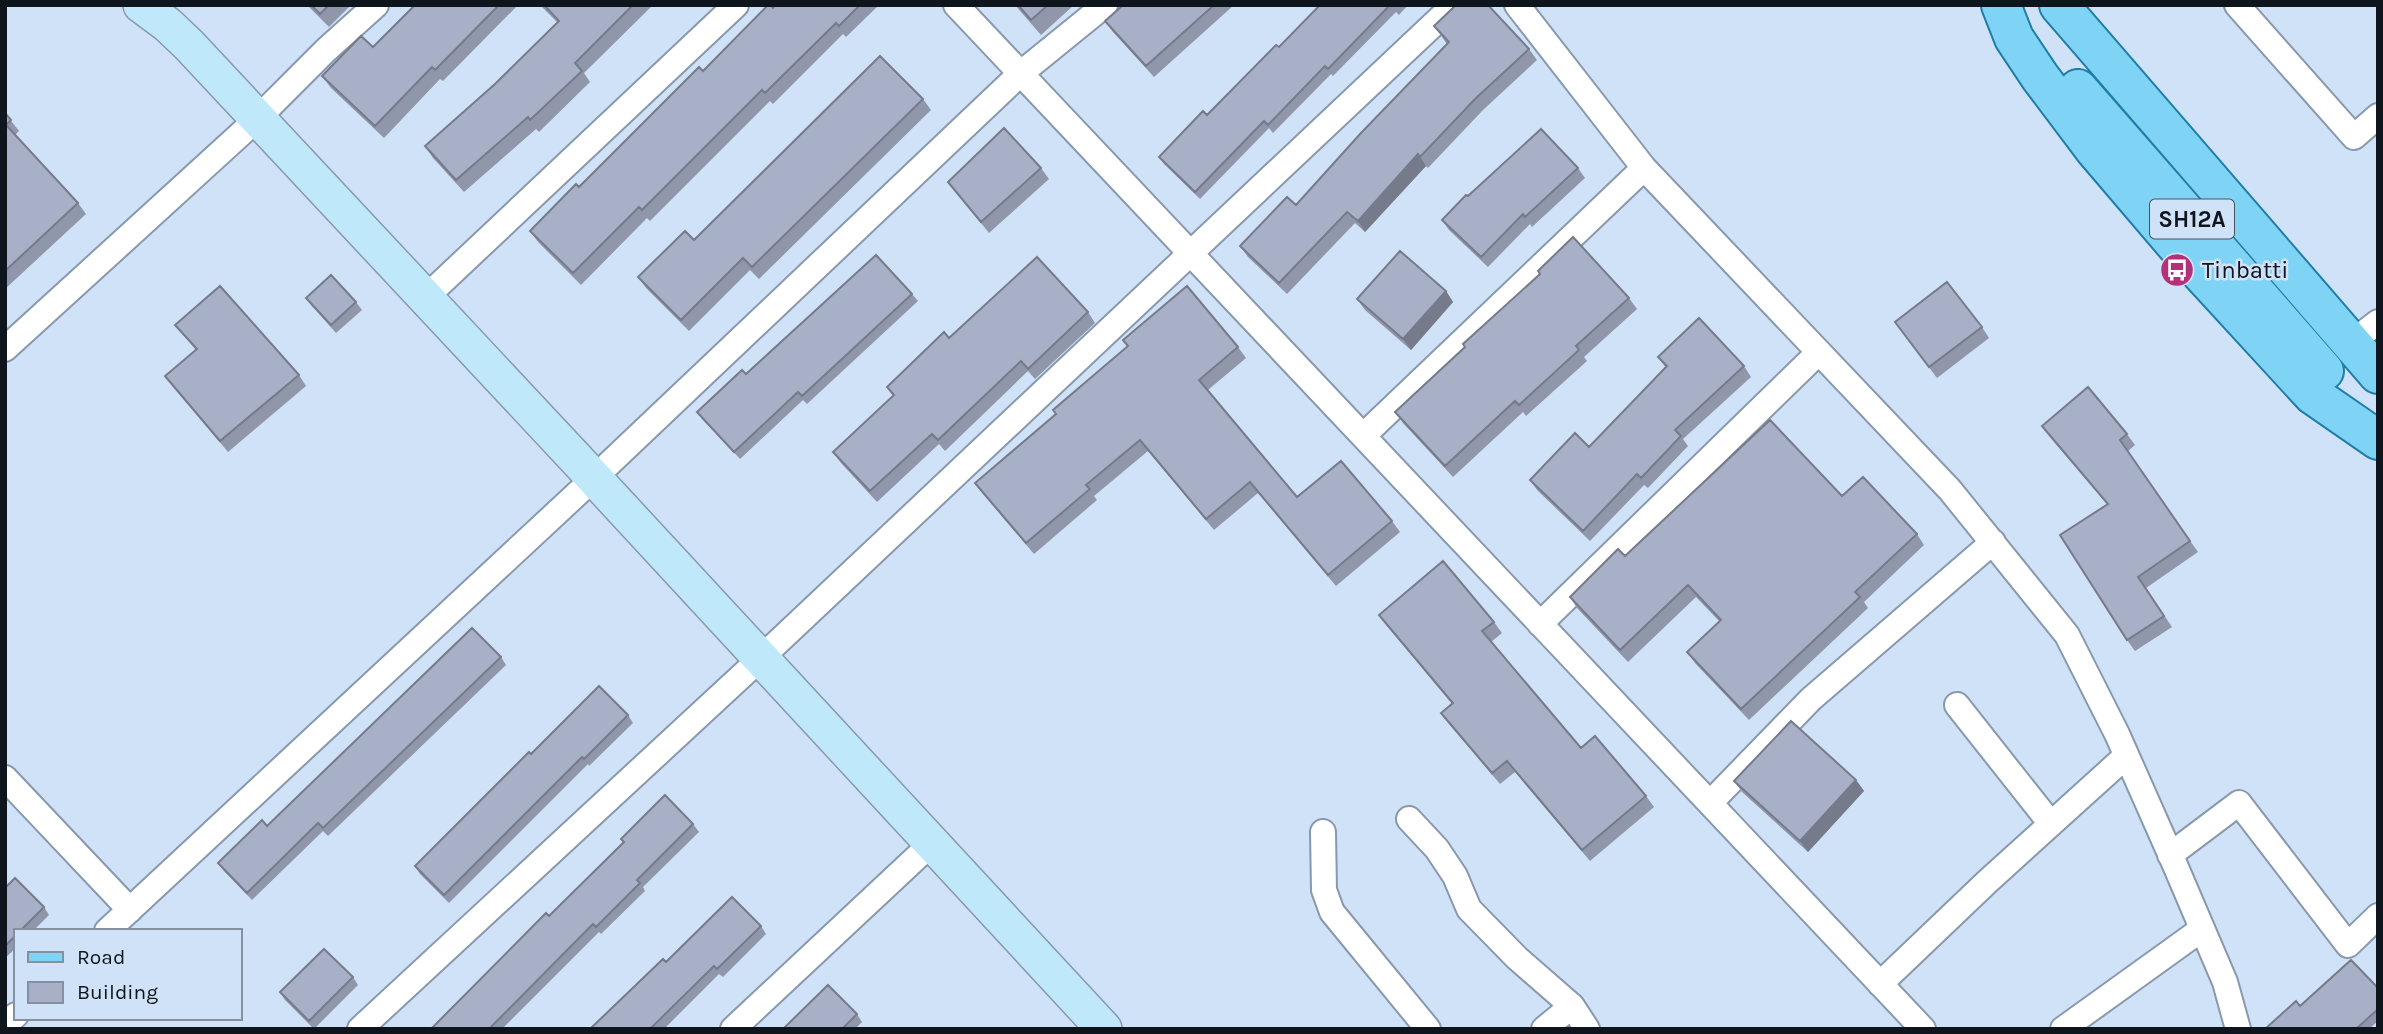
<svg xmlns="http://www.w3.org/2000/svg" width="2383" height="1034" viewBox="0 0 2383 1034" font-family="Karla,sans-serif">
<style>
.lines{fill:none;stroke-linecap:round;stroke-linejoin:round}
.minor-casing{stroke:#8899ad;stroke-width:28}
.secondary-casing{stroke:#8899ad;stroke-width:38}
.primary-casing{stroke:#207ea6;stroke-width:42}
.minor{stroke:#fff;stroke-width:24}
.secondary{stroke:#bfe9fa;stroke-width:35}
.primary{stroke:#7fd4f6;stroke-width:38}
.wall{fill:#9097ab}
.shaded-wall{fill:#767b8b}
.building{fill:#a8b0c7;stroke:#767b8b;stroke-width:2}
.labels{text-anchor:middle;stroke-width:5;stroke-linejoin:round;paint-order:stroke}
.shield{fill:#d0e2f7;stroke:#48525e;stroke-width:2}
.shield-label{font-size:23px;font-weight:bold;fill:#0e151c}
.poi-label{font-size:24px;fill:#0e151c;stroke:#d0e2f7;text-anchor:start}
</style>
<rect width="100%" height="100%" fill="#d0e2f7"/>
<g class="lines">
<g class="minor-casing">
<path id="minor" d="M956,5l967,1024
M1517,5l127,163 306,322 117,145 50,99 58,131 50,117 13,47
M2237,5l117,132 24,-21
M425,298l311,-293
M2351,343l27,-21
M5,349l252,-230 69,-69 50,-45
M1363,436l281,-268
M1540,624l279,-272
M1957,705l94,119
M5,778l125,132
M1710,803l101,-104 182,-157
M1409,819l28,30 18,27 14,33 48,49 55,48 15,23
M1323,832l1,58 8,22 96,117
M2170,855l69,-52 109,142 30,-29
M107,931l487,-453 426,-404 85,-69
M1880,984l108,-103 138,-125
M5,1025l11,-10
M360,1029l401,-371 693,-653
M733,1029l199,-186
M1544,1029l28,-23
M2063,1029l139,-100"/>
</g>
<g class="secondary-casing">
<path id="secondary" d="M141,5l27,20 21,20 405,433 510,551"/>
</g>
<g class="primary-casing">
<path id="primary" d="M2001,5l13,33 26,39 55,73 93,109 125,136 65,45
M2059,5l319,369
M2078,89l246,282"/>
</g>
<use href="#minor" class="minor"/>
<use href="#secondary" class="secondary"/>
<use href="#primary" class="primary"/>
</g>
<path class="wall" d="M307,5h44l-22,22z
M415,5h103l-75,76 -3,-2 -56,59 -53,-50 -9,-12 51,-29z
M540,5h113l-69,68 6,9 -51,50 -3,-3 -72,63 -31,-34 -8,-12 70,-62 62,-62z
M775,5h104l-33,32 -3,-3 -70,70 -3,-3 -120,120 -3,-3 -66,67 -43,-43 -8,-11z
M1015,5h59l-33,30z
M1123,5h111l-80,72 -41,-45 -8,-11z
M1320,5h88l-9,10 -3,-3 -63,64 -2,-2 -58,59 -4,-5 -69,71 -36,-35 -5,-7 48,-42 72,-68z
M1434,26l95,23 8,11 -54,50 -55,58 -2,-2 -61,66 -10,-9 -68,71 -39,-37 -8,-11 56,-41 151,-161z
M923,99l8,11 -172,169 -9,-9 -61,61 -43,-43 -8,-11 56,-37z
M5,113l14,18 -4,4 63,68 8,11 -81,75z
M1041,168l8,11 -60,54 -41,-51z
M1578,168l7,10 -53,49 -2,-3 -42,43 -39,-37 -7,-10 26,-24z
M1446,291l7,11 -42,48 -46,-40 -8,-11z
M912,294l6,7 -111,103 -4,-4 -63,59 -37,-39 -6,-8 49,-38z
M306,298l50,4 6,8 -26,23 -24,-27z
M1629,298l8,11 -53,48 3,4 -61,55 -3,-4 -70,65 -50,-54 -8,-11 70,-65z
M1088,312l7,11 -60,56 -7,-8 -83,80 -6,-7 -62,58 -36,-39 -8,-11 60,-56 -6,-9 62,-49z
M1895,322l87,5 7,11 -52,40z
M175,325l124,50 7,11 -78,66 -55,-66 -8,-10 31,-26z
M1123,340l115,7 8,11 -38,32 89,107 95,24 8,11 -64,54 -78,-93 -44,37 -66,-79 -54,45 3,4 -63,54 -51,-60 -8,-11 81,-69 72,-67z
M1658,357l86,9 7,11 -68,62 5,7 -40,42 -4,-3 -54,56 -53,-51 -7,-10 59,-33 77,-79z
M2042,426l85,8 8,11 -8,7 71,100 -52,36 26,39 -37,24 -8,-11 -20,-136 -57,-67z
M1842,496l75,38 7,11 -60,57 4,6 -119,112 -54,-57 -8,-11 32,-31 -23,-24 -68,65 -51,-54 -7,-11 55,-41z
M1379,615l115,7 8,11 -11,9 90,106 65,48 8,11 -64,54 -75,-89 -15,12 -51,-60 -8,-11 11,-9 -65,-78z
M501,657l5,8 -178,171 -5,-5 -71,69 -28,-29 -6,-8 49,-37z
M628,715l5,8 -44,43 -1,-2 -139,139 -29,-29 -5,-8 116,-112z
M1856,780l8,11 -56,61 -66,-60 -8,-11z
M693,824l6,8 -56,55 2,4 -44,43 -2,-2 -97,97h-71l118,-113 74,-74 -2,-3z
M5,888l39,19 5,8 -16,16h-17v17l-11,10z
M761,926l5,8 -43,43 -4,-3 -55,55h-74l76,-67z
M353,977l5,8 -44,44 -29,-29 -5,-8z
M2378,988v33l-9,8h-104l35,-23z
M857,1014l5,8 -7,7h-71z"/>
<path class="shaded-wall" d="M1418,154l8,12 -61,66 -7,-11z
M1446,291l7,11 -42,48 -8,-11z
M1856,780l8,11 -56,61 -8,-11z"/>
<path class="building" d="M311,5h18l-9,9z
M415,5h84l-64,65 -3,-3 -57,59 -53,-50 39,-40 12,11z
M544,5h89l-58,58 7,8 -52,49 -2,-3 -72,63 -31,-34 70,-62 64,-63z
M768,5h3l2,3 2,-3h85l-21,21 -3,-3 -71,70 -3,-3 -120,120 -3,-3 -66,66 -43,-42 46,-47 3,3 120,-120 4,4z
M1018,5h30l-17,15z
M1123,5h91l-68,61 -41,-45z
M1320,5h70l-62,64 -3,-3 -57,59 -4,-4 -69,71 -36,-35 44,-46 4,4 69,-70 3,2z
M1456,5h32l41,44 -54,50 -55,58 -2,-3 -60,67 -11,-9 -68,71 -39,-37 47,-49 9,8 65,-72 88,-91 -15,-16z
M880,56l43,43 -171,168 -9,-9 -62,62 -43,-43 47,-46 9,9z
M5,113l6,7 -5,5 72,78 -73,68z
M1004,128l37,40 -60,54 -33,-40z
M1541,129l37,39 -53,49 -2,-3 -42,43 -39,-37 24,-25 2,1z
M1573,237l56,61 -53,48 3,4 -60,55 -4,-4 -70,65 -50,-54 70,-65 -2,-3 77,-70 -2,-3z
M1400,251l46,40 -43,48 -46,-40z
M876,255l36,39 -110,102 -4,-4 -64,60 -37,-40 45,-42 4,4z
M1037,257l51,55 -60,57 -7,-8 -83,79 -6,-6 -62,57 -37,-39 61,-57 -7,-8 57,-55 5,6z
M331,275l25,27 -25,23 -25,-27z
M1947,282l35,45 -53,40 -34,-45z
M220,286l79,89 -79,66 -55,-65 32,-27 -22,-24z
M1187,286l51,61 -39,33 98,117 44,-36 51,60 -64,54 -78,-93 -44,37 -66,-79 -54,45 4,4 -64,54 -51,-60 81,-69 -3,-4 75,-64 -5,-6z
M1699,318l45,48 -69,64 6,6 -40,42 -4,-4 -54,57 -53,-51 45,-47 14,14 78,-81 -9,-9z
M2088,387l39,47 -7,6 70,101 -52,36 26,39 -37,24 -67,-105 48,-31 -66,-78z
M1770,420l72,76 21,-19 54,57 -62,58 5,5 -119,112 -54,-57 34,-32 -33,-35 -68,65 -50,-53 48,-48 7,7z
M1443,561l51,61 -12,9 99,117 14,-12 51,60 -64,54 -75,-89 -15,12 -51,-60 12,-10 -74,-88z
M472,628l29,29 -178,171 -5,-5 -71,70 -29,-30 44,-43 5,6z
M599,686l29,29 -44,44 -2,-2 -138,138 -29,-29 114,-114 2,2z
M1791,721l65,59 -56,61 -66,-60z
M665,795l28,29 -56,56 3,3 -44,44 -3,-3 -104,105h-58l115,-116 3,3 75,-74 -3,-3z
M15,878l29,29 -24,24h-4v4l-11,11v-58z
M732,897l29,29 -44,43 -3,-3 -64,63h-60l73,-70 3,3z
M324,949l29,28 -44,44 -29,-29z
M2351,960l27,28v21l-22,20h-91l31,-28 4,5z
M828,985l29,29 -15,15 -58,-1z"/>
<defs>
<g id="bus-disc" transform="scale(1.75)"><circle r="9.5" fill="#b3317a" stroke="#d0e2f7"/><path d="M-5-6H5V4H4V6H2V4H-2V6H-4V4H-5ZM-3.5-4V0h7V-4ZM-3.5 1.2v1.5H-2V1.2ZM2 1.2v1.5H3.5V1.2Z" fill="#fff"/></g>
</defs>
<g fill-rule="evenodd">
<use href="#bus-disc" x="2177" y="270"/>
</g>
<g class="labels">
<rect class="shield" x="2150" y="199.5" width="84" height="39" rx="5"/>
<g class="shield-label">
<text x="2192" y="227">SH12A</text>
</g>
<g class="poi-label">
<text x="2202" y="278">Tinbatti</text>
</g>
</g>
<rect width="2383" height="1034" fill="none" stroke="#0e151c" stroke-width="14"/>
<rect x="14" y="929" width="228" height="91" fill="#d0e2f7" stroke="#82909f" stroke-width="2"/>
<rect x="28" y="952" width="35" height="10" fill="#7fd4f6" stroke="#82909f" stroke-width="2"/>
<text x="77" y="964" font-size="21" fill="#0e151c">Road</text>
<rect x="28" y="982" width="35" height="21" fill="#a8b0c7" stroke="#82909f" stroke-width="2"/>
<text x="77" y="999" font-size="21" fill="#0e151c">Building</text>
</svg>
